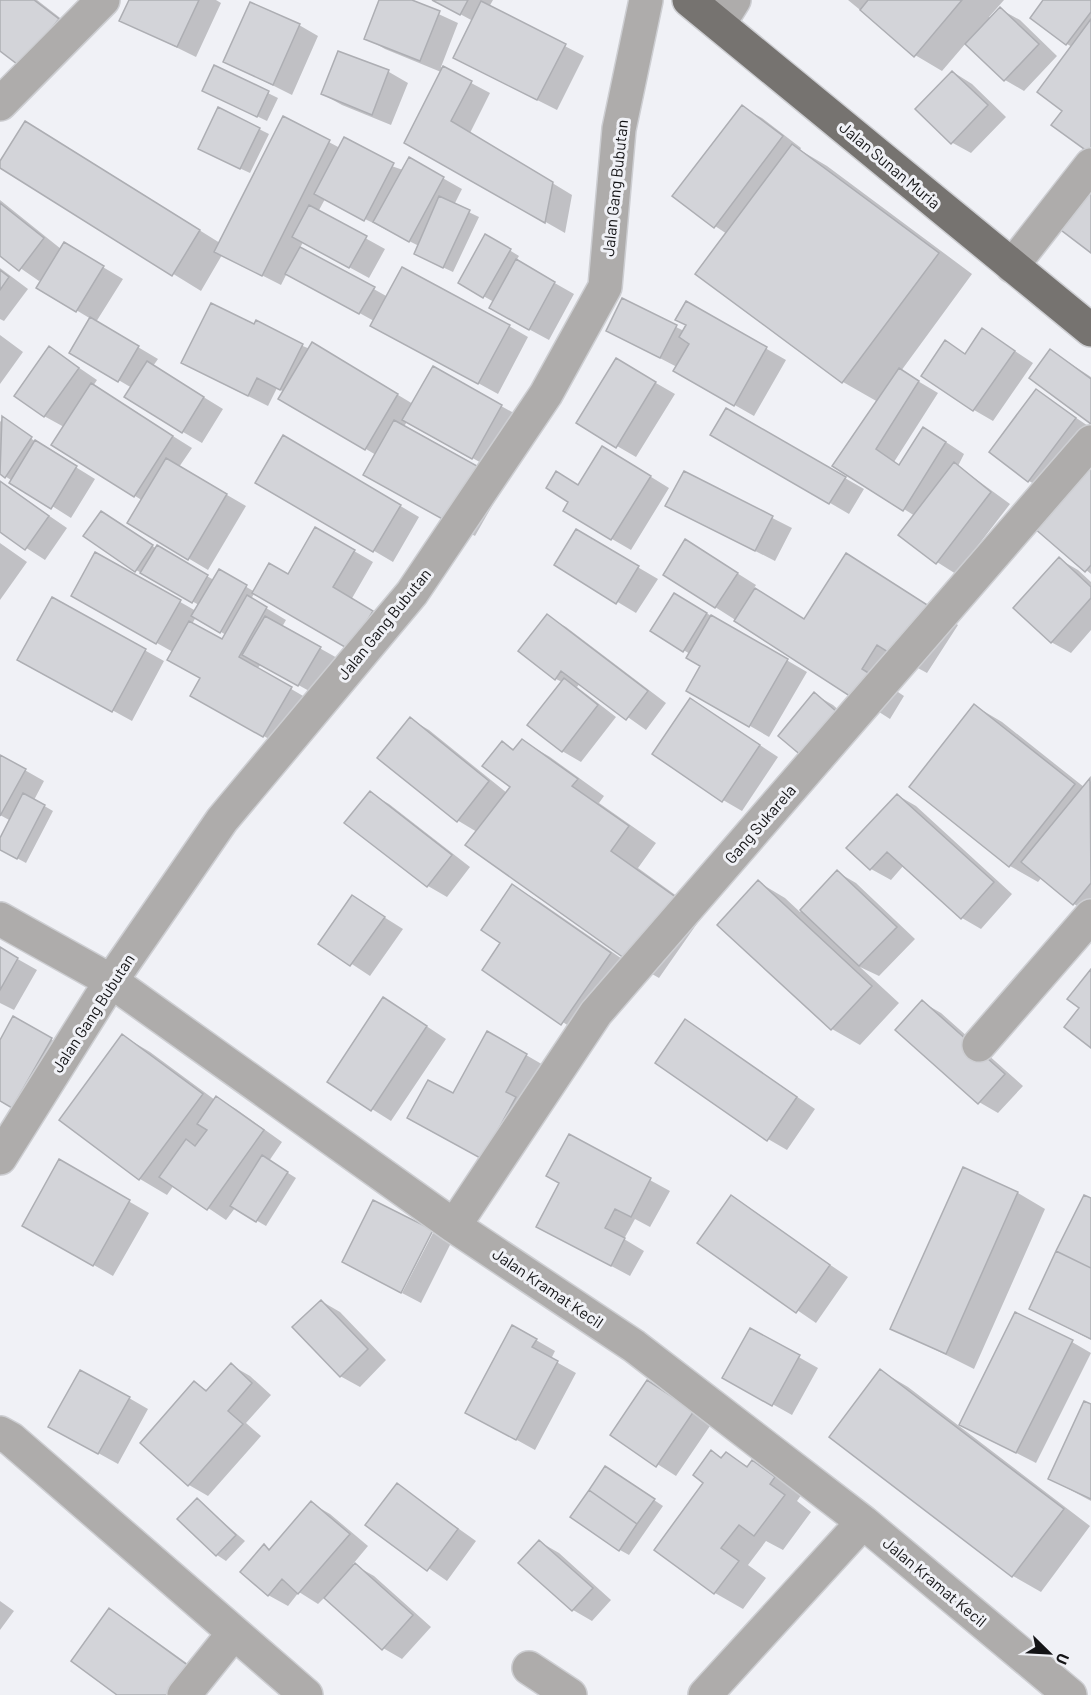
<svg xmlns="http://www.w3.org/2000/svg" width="1091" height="1695" viewBox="0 0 1091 1695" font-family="Barlow,sans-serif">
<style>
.shadow{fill:#0003;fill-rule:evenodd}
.building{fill:#d3d4d9;stroke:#adaeb3;stroke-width:1.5}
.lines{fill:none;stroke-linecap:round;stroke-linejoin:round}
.minor-casing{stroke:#cdced2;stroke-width:36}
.major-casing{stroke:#cdced2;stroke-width:36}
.minor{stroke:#aeacab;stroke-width:33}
.major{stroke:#767370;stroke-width:33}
.labels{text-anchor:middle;stroke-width:6;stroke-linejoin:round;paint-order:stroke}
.street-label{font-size:16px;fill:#141416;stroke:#f0f1f6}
</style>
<rect width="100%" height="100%" fill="#f0f1f6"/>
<path class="shadow" d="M0,0h37l40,31 -77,18z
M130,0h86l5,3 -25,54 -75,-37z
M381,0h27l50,23 -17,44 49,26 -20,40 102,62 -7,38 -159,-91 35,-70 -56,-23 -19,-11z
M434,0h59l-4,7 95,49 -27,54 -83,-42 -1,-47z
M848,0h156l-15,17 2,2 9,-10 20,11 37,36 -33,35 -19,-11 -39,-37 -24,28 -27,-16z
M1045,0h46v153l-26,-43 7,-63 -5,-3z
M299,25l19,11 -26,59 -68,-34z
M339,53l50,19 19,11 -17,42 -49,-20 -20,-11z
M215,67l63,31 -11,23 -54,-26z
M953,72l19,12 34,33 -35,36 -20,-11z
M742,107l20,11 39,30 -1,2 27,16 145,108 -71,97 37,22 -44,69 6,4 43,-26 21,14 -6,12 52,38 -54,70 -19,-12 -22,-46 -81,-51 44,-63 -35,-20 -145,-108 29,-40 -12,-8z
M284,118l56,30 63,22 6,-11 53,30 -8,16 25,12 -26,55 -28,-13 -6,-13 -94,-47 -7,13 67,37 -16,29 -66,-36 -3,6 88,49 121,29 19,11 -30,57 -106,-58 -18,-15 -87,-48 -6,12 -59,-30 -21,36 -201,-124 53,-28 167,104z
M259,129l10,5 -19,39 -41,-19z
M0,200l61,49 3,-5 59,35 -27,43 62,37 -5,7 70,43 -21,34 -19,-11 -51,-44 -61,-36 20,-33 -53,-32 7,-10 -6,4 -39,-27z
M486,236l33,20 -3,5 58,33 -25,46 -39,-21 -16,-17 -34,-19z
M0,268l28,21 -24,32 -4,-2z
M687,303l99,57 -32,56 -79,-45 2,-4 -50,-26 49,-14 8,4 3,-6z
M254,326l56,23 22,6 81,49 20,-36 88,49 -29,52 -85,-48 -3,6 101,56 -30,53 -110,-62 11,-19 -95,-57 3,-6 -7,-4 -9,18 -85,-43z
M983,330l50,33 -40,58 -19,-11 -29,-68 21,12z
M0,335l23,17 -23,32z
M50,348l47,32 -4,6 99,62 -13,19 67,39 -38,64 -79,-47 14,-22 -89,-57 10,-17 -20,-11z
M1051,351l40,26v45z
M616,360l59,34 -39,63 -19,-11z
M1037,391l54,37 -43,64 -19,-11z
M727,410l137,79 -15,25 -137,-80z
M3,418l37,27 55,34 -24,39 -71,-45v-51z
M284,437l135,80 -26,45 -136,-80z
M622,459l47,29 -38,62 -19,-11 -33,-53z
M1091,465v109l-55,-46z
M684,473l108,55 -17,33 -88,-45z
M0,482l67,46 -22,32 -45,-29z
M111,518l46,31 57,31 5,-9 36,21 34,-16 27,-47 57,33 -22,38 40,23 -21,36 -115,-67 -4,7 35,21 -4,7 57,32 -21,37 -57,-32 -4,5 53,31 -27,47 -91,-52 10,-17 -29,-26 -100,-56 23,-42 100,57 3,-6 -63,-35zM196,617l30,18 -4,6 -30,-17z
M576,531l82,48 -22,34 -80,-48z
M0,543l27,19 -27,38z
M705,553l51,32 -2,3 51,32 42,-65 111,70 -31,48 -22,-12 -16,25 15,10 -14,23 -225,-144z
M1059,559l19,11 13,12v48l-20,23 -20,-11z
M53,599l111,62 -32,60 -93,-51z
M684,600l123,72 -38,65 -81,-47 14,-24 -12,-12 -38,-23z
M547,616l19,11 100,76 -20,27 -66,-47 -3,4 39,30 -35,45 -19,-11v-69l-6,-3z
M814,694l19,11 30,26 -34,40 -19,-11z
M691,700l87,57 -36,54 -19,-11z
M975,706l27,16 82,65 7,-6v133l-17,-10 -32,-27 -4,5 -28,-16 -99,-79z
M410,719l19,11 78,63 5,-6 -10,-45 13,8 8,-9 27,16 54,39 -5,7 57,40 -18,25 65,47 -44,63 -28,-16 -154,-130 -20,-12z
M0,756l44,25 -10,19 19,11 -27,52 -26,-14v-8l11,-20 -11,-6z
M370,793l19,11 81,63 -23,30 -19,-11 -82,-63z
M897,795l19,11 96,88 -31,35 -19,-11 -58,-53 -13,15 -20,-11 -22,-21z
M837,872l19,11 59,56 -36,37 -19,-9 39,36 -39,42 -28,-16 -113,-104 39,-43 27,16 15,14z
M513,886l27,16 98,68 -48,70 -106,-70 19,-27z
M352,897l51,32 -33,47 -50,-33z
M0,949l37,21 -23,40 -14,-7z
M922,1002l19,11 82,73 -25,27 -19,-11z
M402,1010l44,29 -55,82 -62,-39z
M14,1018l56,32 -38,68 -32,-18v-57z
M686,1021l129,88 -28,41 -19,-11z
M488,1033l57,33 -44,103 -47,-74z
M123,1036l27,16 65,48 2,-2 19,11 46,33 -13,19 27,17 -30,48 -31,-18 -9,12 -52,-35 -7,10 -27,-16z
M569,1136l101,55 -20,36 -15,-8 -11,20 20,12 -14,25 -73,-39 4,-54z
M59,1161l90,52 -36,63 -89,-51z
M964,1169l54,24 27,16 -71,160 -82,-41z
M731,1197l117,80 -32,46 -117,-80z
M1091,1200v140l-60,-31z
M433,1233l18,10 -30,60 -19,-10z
M321,1301l19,11 46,48 -26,27 -20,-11z
M751,1330l67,38 -26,47 -68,-38z
M536,1340l19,11 -4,8 25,14 -41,77 -49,-27z
M1072,1342l19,11 -55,110 -55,-28z
M231,1365l19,11 21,19 -25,28 15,13 -53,60 -19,-11 6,-102 13,8z
M881,1371l27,16 182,139 -49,66 -28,-16 -182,-140z
M647,1382l65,41 -36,53 -64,-41z
M129,1398l19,11 -30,55 -49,-27z
M1091,1406v95l-41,-22z
M712,1452l11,6 3,-4 23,13 3,-5 28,16 22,16 -5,7 14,11 -28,38 -17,-9 -18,24 18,13 -23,31 -28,-16 -59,-44 49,-66z
M615,1474l48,32 -34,49 -9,-5z
M397,1485l79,56 -29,40 -80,-56z
M197,1500l48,41 -19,20 -9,-6 -38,-36z
M311,1503l19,11 38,32 -15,18 21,12 57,51 -29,32 -19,-11 -58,-51 -7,7 -19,-12 -11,14 -20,-11 -4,-49 7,4z
M540,1542l19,11 52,47 -19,21 -19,-11z
M0,1601l14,10 -14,19z
M109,1610l19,11 81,58 -90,16z"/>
<path class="building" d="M0,0h34l25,19 -38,48 -21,-16z
M129,0h70l-22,47 -58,-26z
M379,0h33l28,11 -20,50 -56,-22z
M432,0h36l-8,15z
M868,0h94l-48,57 -54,-47z
M1043,0h48v12l-25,33 -36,-27z
M481,1l85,43 -29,56 -84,-42z
M250,2l50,22 -27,61 -50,-23z
M1000,7l39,37 -35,37 -39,-37z
M1091,19v135l-40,-29 11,-14 -25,-19z
M338,51l51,19 -17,45 -51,-21z
M214,65l55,26 -12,26 -55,-26z
M443,66l29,15 -21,40 102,61 -8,41 -141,-80z
M952,71l36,34 -37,39 -36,-35z
M742,105l41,31 -69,92 -42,-32z
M218,107l42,21 -20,41 -42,-20z
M283,116l47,24 -68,136 -48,-24z
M25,121l175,109 -28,46 -172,-108v-7z
M344,137l50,26 -30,58 -50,-27z
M792,144l147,109 -97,130 -147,-109z
M409,157l35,20 -35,65 -36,-20z
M1091,182v71l-34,-26z
M439,196l31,14 -27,58 -29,-14z
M0,203l44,35 -25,33 -19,-15z
M309,205l58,31 -18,32 -57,-31z
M485,234l26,15 -28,49 -25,-15z
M64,242l40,24 -28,46 -40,-24z
M300,247l75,40 -16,27 -74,-40z
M516,259l39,23 -26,48 -40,-22z
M402,267l108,58 -32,59 -108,-58z
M0,270l9,7 -9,13z
M622,298l55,27 -17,33 -54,-27z
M686,301l81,46 -33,59 -61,-35 16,-27 -10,-7 7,-12 -11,-5z
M211,303l43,21 2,-4 47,24 -23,46 -23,-12 -9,18 -67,-33z
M90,317l49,29 -21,36 -49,-29z
M982,328l33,23 -42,60 -52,-35 24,-36 20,14z
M312,342l86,52 -33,56 -87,-51z
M49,346l30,22 -35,49 -30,-21z
M1050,349l41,30v45l-62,-46z
M616,358l40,24 -40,66 -40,-25z
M147,361l57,36 -22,36 -58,-36z
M433,366l69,39 -30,54 -70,-39z
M899,368l20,13 -43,68 23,16 24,-38 23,15 -43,69 -71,-45z
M91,383l82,53 -39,61 -83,-52z
M1036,389l40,29 -48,64 -39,-30z
M726,408l120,69 -17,27 -119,-69z
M2,416l30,21 -27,41 -5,-4z
M394,420l92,51 -31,55 -92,-51z
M283,435l118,70 -28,47 -118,-69z
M35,440l42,26 -26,43 -42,-26z
M602,446l49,30 -40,64 -48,-29 5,-9 -22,-14 10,-17 22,14z
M166,458l61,36 -39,66 -61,-37z
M954,462l37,30 -55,72 -38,-29z
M1091,463v102l-6,7 -51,-44z
M684,471l89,45 -18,35 -90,-45z
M0,481l49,35 -24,34 -25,-18z
M101,511l52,34 -18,27 -52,-36z
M315,527l40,23 -22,37 40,24 -23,39 -98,-57 17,-30 19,11z
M576,529l63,37 -23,38 -62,-39z
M685,539l53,34 -23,35 -52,-33z
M157,545l51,30 -16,28 -52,-30z
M95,552l86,48 -25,44 -85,-48z
M846,553l86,55 -33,51 -22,-14 -15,24 16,10 -16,25 -128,-83 21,-33 49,31z
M1059,557l32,30v11l-40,45 -38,-35z
M219,569l28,16 -27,48 -29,-17z
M674,593l33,20 -24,39 -33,-21z
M247,595l20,12 -28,50 53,30 -29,50 -73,-41 10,-18 -33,-18 22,-39 33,18z
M52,597l94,52 -34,63 -95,-52z
M547,614l101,77 -22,29 -65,-49 -6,9 -37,-29z
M711,615l77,44 -39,68 -63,-36 14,-25 -14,-8z
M265,616l56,31 -23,39 -56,-31z
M564,678l34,27 -36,47 -35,-27z
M814,692l31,27 -36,43 -31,-26z
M690,698l70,47 -38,57 -70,-48z
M974,704l101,80 -66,83 -100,-80z
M410,717l79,64 -32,41 -80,-64z
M522,739l56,40 -6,7 57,40 -18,25 66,47 -46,65 -166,-118 45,-58 -28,-21 20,-25 11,9z
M0,755l26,14 -26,47z
M1090,778l1,105 -18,22 -52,-43z
M370,791l82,64 -25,32 -83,-64z
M23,793l22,12 -28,54 -17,-9v-12z
M897,794l97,88 -33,37 -74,-67 -17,18 -24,-22z
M837,870l60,57 -38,39 -59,-56z
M758,880l114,106 -41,44 -114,-105z
M512,884l99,69 -50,72 -79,-55 18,-27 -19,-13z
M352,895l33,22 -35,49 -32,-22z
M0,947l18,11 -18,32z
M1091,969v79l-27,-21 15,-19 -12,-9z
M383,997l44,29 -56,85 -44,-29z
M922,1000l83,74 -27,30 -83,-74z
M13,1016l39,22 -40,70 -12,-7v-61z
M685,1019l112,78 -30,44 -112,-78z
M487,1031l40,23 -21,38 10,5 -34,62 -75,-41 21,-38 25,13z
M122,1034l81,60 -64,86 -80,-60z
M216,1096l48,34 -57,80 -48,-33 27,-38 9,7 12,-16 -10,-6z
M569,1134l82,44 -20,39 -16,-8 -10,19 20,10 -14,28 -75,-39 23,-44 -13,-7z
M262,1155l26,17 -32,50 -26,-16z
M59,1159l71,41 -37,66 -71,-40z
M963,1167l55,25 -72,162 -56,-25z
M731,1195l99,70 -34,48 -99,-70z
M1084,1195l7,3v70l-35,-17z
M373,1200l60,30 -32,63 -59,-31z
M1056,1251l35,17v71l-62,-30z
M321,1300l47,49 -28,28 -48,-50z
M1015,1312l58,28 -57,113 -57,-28z
M512,1325l25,14 -5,8 26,14 -42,79 -51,-27z
M750,1328l50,27 -28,51 -50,-28z
M231,1363l21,20 -24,28 15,13 -55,62 -48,-43 54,-62 12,10z
M880,1369l184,140 -52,68 -183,-140z
M80,1370l50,27 -32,57 -50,-27z
M647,1380l47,31 -38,56 -46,-32z
M1084,1401l7,3v95l-43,-20z
M711,1450l10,8 5,-6 21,15 5,-7 23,17 -5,7 15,11 -31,41 -15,-11 -18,23 18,13 -25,33 -60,-44 49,-67 -10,-8z
M605,1466l50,33 -18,25 -48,-34z
M397,1483l61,46 -31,42 -62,-46z
M589,1490l48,34 -18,27 -49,-34z
M197,1498l39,37 -20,21 -39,-37z
M311,1501l39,33 -52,60 -16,-15 -14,17 -28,-24 24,-28 5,6z
M539,1540l54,48 -21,23 -54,-48z
M355,1563l58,52 -31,35 -58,-52z
M109,1608l81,59 -20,28h-53l-46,-34z"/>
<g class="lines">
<g class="minor-casing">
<path id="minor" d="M719,24l15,-24
M0,104l103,-104
M1012,266l79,-101
M0,919l111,62 343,245 180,120 229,176 207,173
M979,1045l112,-129
M0,1158l111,-177 111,-161 190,-227 134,-199 59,-107 14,-158 27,-129
M454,1226l142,-213 495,-571
M0,1433l11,6 295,256
M529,1668l41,27
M184,1695l49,-61
M705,1695l158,-173"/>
</g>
<g class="major-casing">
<path id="major" d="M689,0l402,330"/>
</g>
<use href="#minor" class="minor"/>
<use href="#major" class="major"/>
</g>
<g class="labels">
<g class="street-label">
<text transform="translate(890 165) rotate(40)" y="6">Jalan Sunan Muria</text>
<text transform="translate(615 188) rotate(-84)" y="6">Jalan Gang Bubutan</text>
<text transform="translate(384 624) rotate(-51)" y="6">Jalan Gang Bubutan</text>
<text transform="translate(760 824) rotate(-49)" y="6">Gang Sukarela</text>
<text transform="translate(93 1013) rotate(-57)" y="6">Jalan Gang Bubutan</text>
<text transform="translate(548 1288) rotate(34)" y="6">Jalan Kramat Kecil</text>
<text transform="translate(935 1582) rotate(40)" y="6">Jalan Kramat Kecil</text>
</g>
</g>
<g transform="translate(1049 1653) rotate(114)" stroke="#f0f1f6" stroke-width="4.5" paint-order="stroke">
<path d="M0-4.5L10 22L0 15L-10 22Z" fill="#141416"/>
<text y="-9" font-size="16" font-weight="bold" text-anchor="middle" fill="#141416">U</text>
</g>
</svg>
